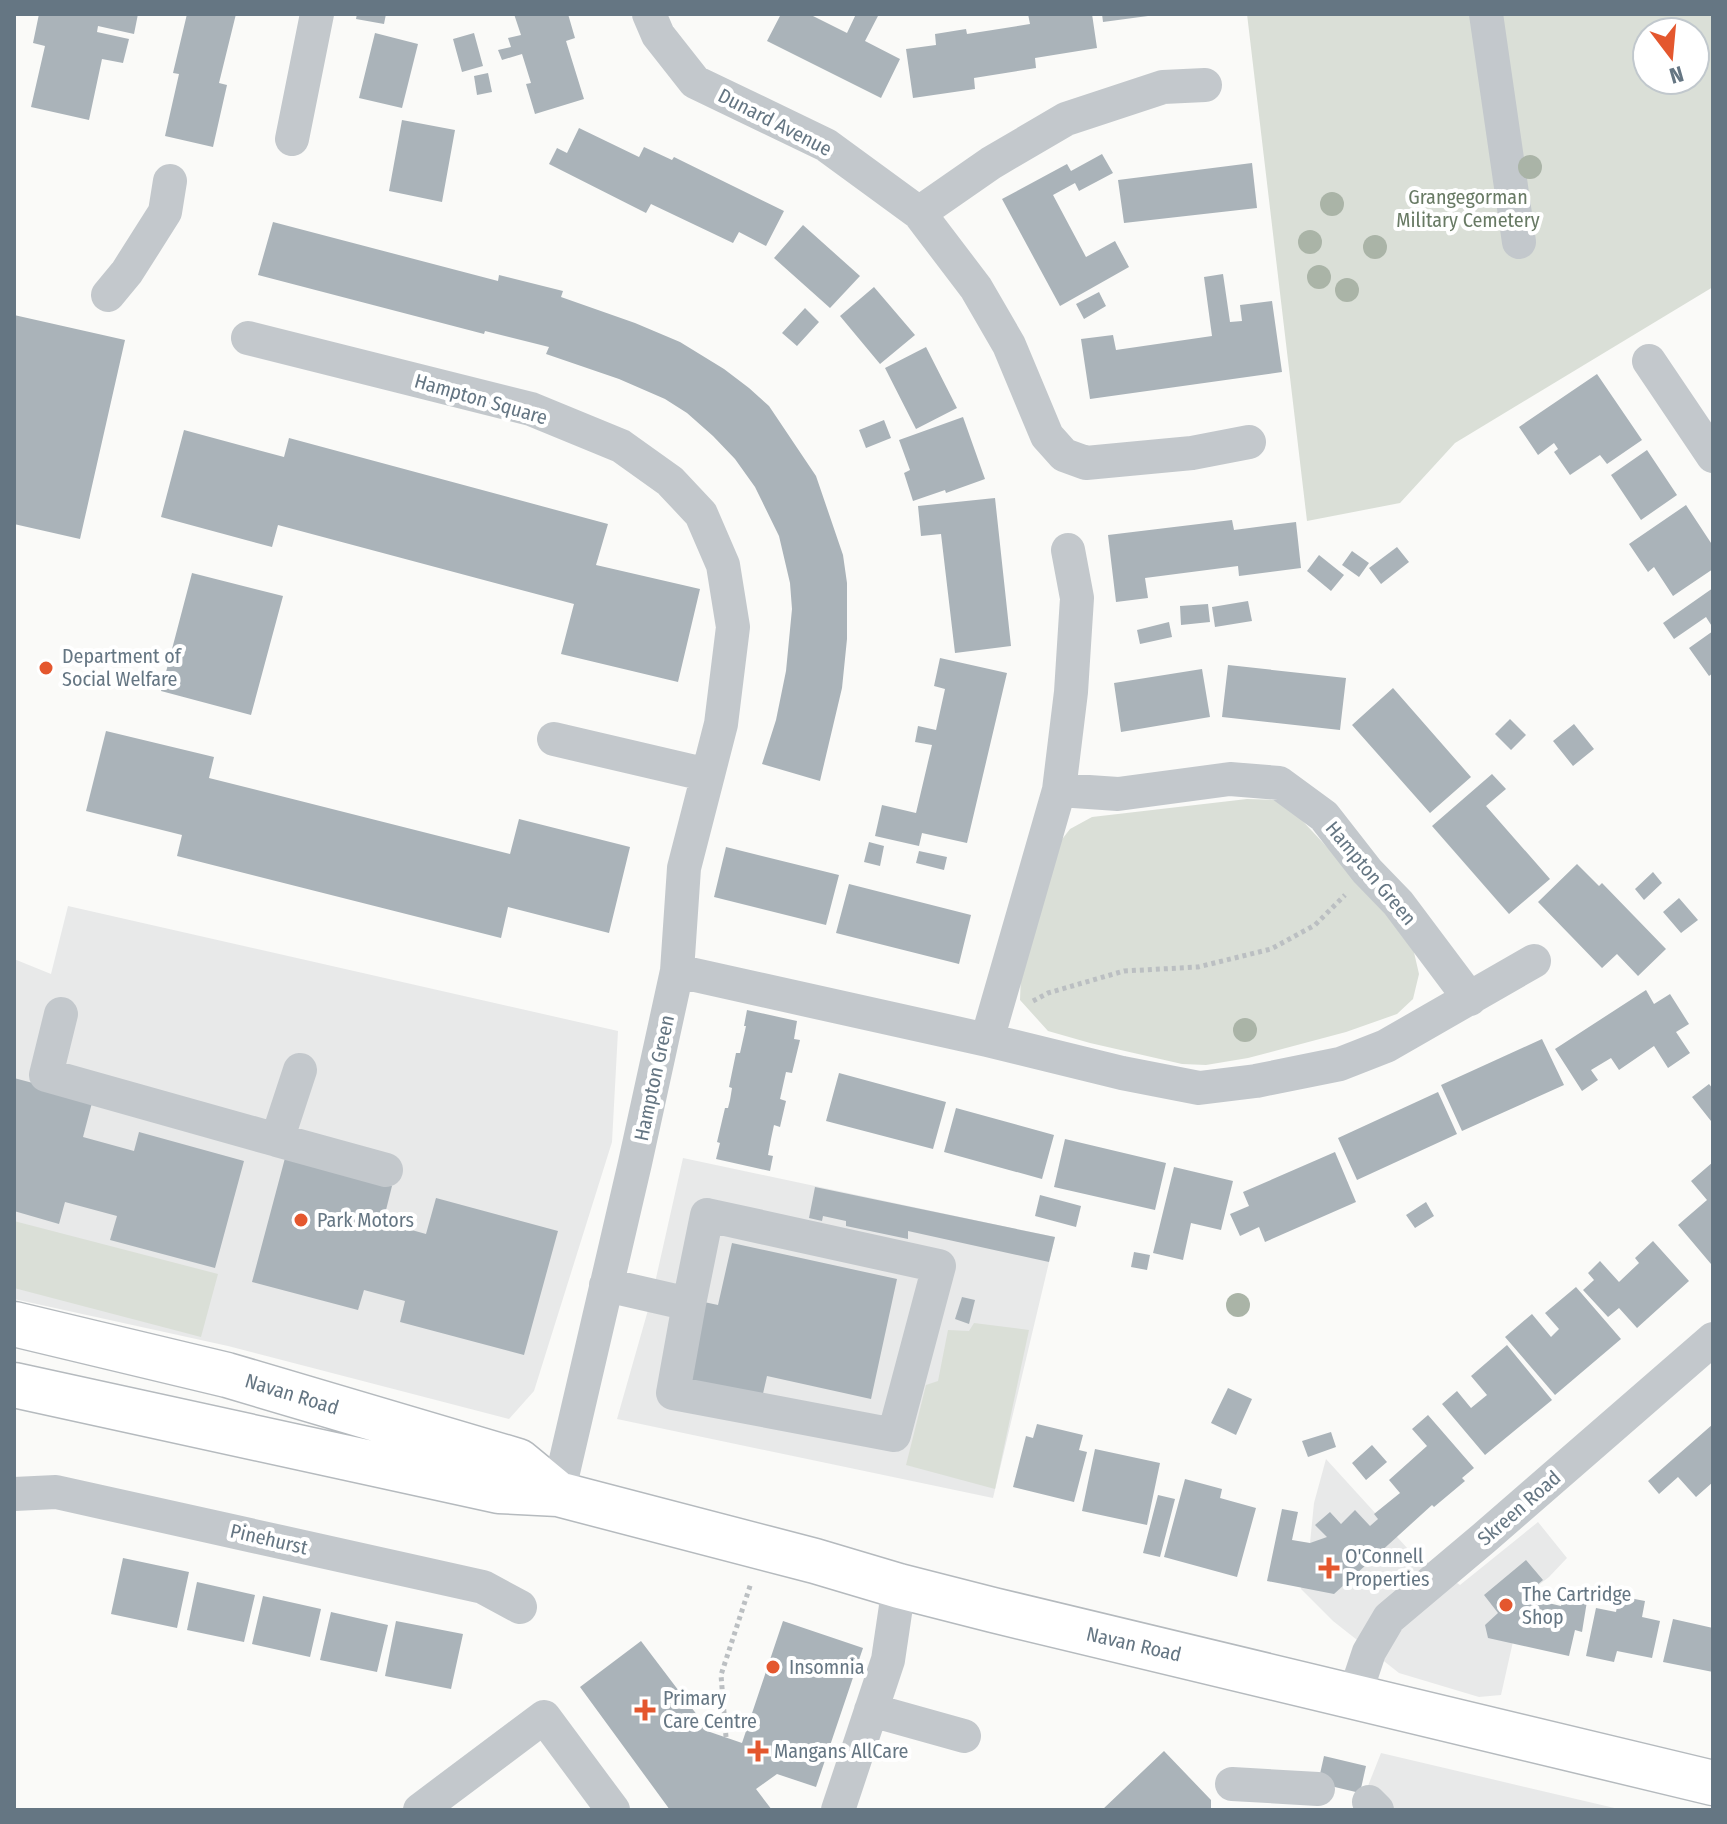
<svg xmlns="http://www.w3.org/2000/svg" width="1727" height="1824" viewBox="0 0 1727 1824" font-family="'Fira Sans Condensed',sans-serif">
<style>
.built{fill:#e8e9e9}
.green{fill:#dadfd7;fill-rule:evenodd}
.building{fill:#aab3b9}
.lines{fill:none;stroke-linecap:round;stroke-linejoin:round}
.major-casing{stroke:#b5babe;stroke-width:47}
.path{stroke:#bbbfc2;stroke-width:5;stroke-dasharray:4 4;stroke-linecap:butt}
.minor{stroke:#c3c8cc;stroke-width:34}
.major{stroke:#fff;stroke-width:44}
.tree{fill:#aab4a7}
.poi-dot{fill:#e4572e;stroke:#fff;stroke-width:3}
.labels{text-anchor:middle;stroke-width:8;stroke-linejoin:round;paint-order:stroke}
.street-label{font-size:20px;fill:#657683;stroke:#fff}
.park-label{font-size:20px;fill:#687a64;stroke:#fff}
.poi-label{font-size:20px;fill:#657683;stroke:#fff;text-anchor:start}
</style>
<rect width="100%" height="100%" fill="#fafaf8"/>
<path class="built" d="M68,906l550,125 -6,111 -78,249 -25,28 -281,-73 -214,-47v-340l37,15z
M683,1158l372,79 -62,261 -376,-79 35,-123z
M1326,1459l82,90 52,36 78,-63 29,36 -18,19 -26,20 -22,98 -22,2 -80,-24 -66,-52 -32,-32 9,-46 4,-40z
M1381,1753l242,57h-270l9,-9z"/>
<path class="green" d="M1247,14h466v273l-258,156 -55,60 -93,18zM1647,32h48v48h-48z
M1247,799l29,1 21,15 90,96 26,37 6,26 -6,25 -16,15 -51,18 -98,26 -42,7 -24,-1 -92,-21 -42,-12 -28,-31 1,-27 32,-122 17,-22 22,-12z
M14,1221l204,53 -17,63 -187,-49z
M974,1323l55,7 -34,159 -89,-24 20,-80 12,-4 10,-51 21,1z"/>
<path class="building" d="M39,14h99l-4,20 -36,-8 -1,6 32,7 -6,24 -21,-4 -13,61 -58,-13 14,-61 -12,-3z
M187,14h49l-17,69 8,2 -14,62 -48,-11 14,-62 -6,-1z
M357,14h29l-2,10 -28,-5z
M514,14h54l7,24 -9,3 18,58 -49,15 -9,-30 5,-1 -9,-29 -20,6 -4,-10 13,-3 -3,-9 13,-3z
M781,14h28l38,19 9,-19h23l-14,27 35,18 -19,39 -114,-57z
M1028,14h64l5,34 -62,10 1,10 -62,10 1,11 -62,9 -7,-49 30,-4 -1,-11 31,-5 1,5 63,-10z
M1102,14h45l1,2 -45,6z
M375,33l43,11 -16,64 -43,-10z
M474,33l9,33 -21,6 -9,-33z
M488,73l4,19 -15,3 -3,-19z
M402,120l53,10 -13,72 -53,-11z
M579,128l60,29 5,-10 28,13 2,-3 110,54 -18,35 -27,-14 -6,11 -82,-39 -5,9 -97,-49 8,-16 10,5z
M1102,154l11,19 -34,18 -4,-8 -22,12 33,62 29,-16 14,26 -69,39 -58,-107 65,-35 4,7z
M1252,163l5,45 -133,15 -6,-43z
M273,222l225,59 1,-6 64,16 -2,6 74,26 45,19 44,27 25,19 20,18 47,70 27,79 4,28v56l-5,49 -22,93 -58,-17 14,-44 10,-49 6,-62 -2,-26 -11,-47 -24,-49 -20,-28 -22,-23 -26,-23 -22,-14 -46,-20 -73,-25 3,-7 -64,-16 -1,3 -226,-59z
M803,225l57,51 -30,32 -56,-50z
M1223,274l7,48 12,-1 -2,-16 32,-4 10,71 -192,27 -9,-60 32,-4 3,15 96,-14 -8,-59z
M874,287l41,48 -35,29 -40,-48z
M1099,292l7,14 -22,13 -8,-15z
M805,308l14,14 -22,24 -15,-13z
M14,315l111,25 -45,199 -66,-15z
M926,347l31,61 -41,21 -31,-61z
M1597,374l45,66 -35,24 -7,-9 -30,20 -16,-23 4,-3 -4,-6 -16,12 -19,-28z
M963,417l22,62 -39,14 -1,-3 -32,11 -9,-28 6,-3 -11,-30z
M884,420l7,18 -25,10 -7,-18z
M184,430l100,27 5,-19 319,86 -12,41 104,24 -22,93 -117,-28 13,-50 -296,-79 -6,22 -111,-30z
M1647,450l30,45 -36,25 -30,-45z
M995,498l16,148 -56,7 -14,-119 -20,2 -3,-30z
M1686,505l27,41v23l-40,27 -19,-29 -6,5 -19,-28z
M1232,520l2,10 62,-8 5,46 -62,8 -1,-10 -93,12 3,20 -32,4 -8,-67z
M1397,547l12,15 -28,22 -12,-16z
M1352,551l17,12 -10,14 -17,-12z
M1319,555l25,20 -13,16 -24,-20z
M192,573l91,23 -32,119 -90,-24z
M1713,588v40l-7,-11 -32,22 -11,-16z
M1248,601l4,20 -37,6 -3,-20z
M1208,604l2,18 -29,3 -1,-19z
M1169,622l3,15 -32,7 -3,-14z
M1713,631v42l-4,3 -20,-28z
M940,658l67,15 -40,170 -45,-10 -3,13 -44,-10 7,-31 34,8 16,-68 -17,-3 3,-16 18,4 9,-41 -11,-3z
M1228,665l118,13 -6,52 -118,-13z
M1202,669l8,48 -89,15 -7,-49z
M1393,688l78,89 -41,36 -78,-88z
M1510,719l16,16 -15,15 -16,-16z
M1574,724l20,25 -21,17 -20,-25z
M106,731l108,26 -5,21 301,76 9,-35 111,28 -21,86 -101,-26 -7,31 -324,-82 5,-21 -96,-24z
M1492,774l14,15 -20,17 64,73 -41,35 -77,-88z
M869,842l15,4 -4,20 -16,-4z
M726,847l113,28 -13,50 -112,-28z
M919,851l28,6 -3,13 -28,-7z
M1577,864l22,22 3,-3 64,66 -28,27 -21,-22 -15,14 -64,-66z
M1653,872l9,11 -18,17 -9,-11z
M849,884l122,31 -12,49 -123,-31z
M1679,898l19,22 -17,13 -18,-21z
M1646,990l8,14 16,-10 19,30 -13,8 14,21 -22,15 -14,-22 -35,24 -8,-12 -20,12 7,10 -16,11 -27,-42z
M747,1010l50,11 -3,18 6,1 -8,33 -6,-1 -6,27 6,2 -6,26 -6,-2 -3,14 -3,16 5,1 -3,15 -54,-12 4,-16 -3,-1 8,-34h3l2,-8 2,-12 -3,-1 7,-34h4l6,-27h-2z
M1542,1039l22,46 -102,46 -21,-46z
M839,1073l107,29 -13,47 -107,-28z
M14,1078l79,21 -10,38 51,14 5,-19 105,29 -29,107 -105,-28 7,-24 -52,-14 -6,22 -45,-13z
M1709,1084l4,5v30l-2,2 -19,-24z
M1438,1092l19,42 -100,46 -19,-42z
M956,1108l98,27 -12,44 -98,-27z
M1065,1139l101,24 -11,47 -101,-23z
M1335,1152l21,50 -91,40 -6,-15 -19,9 -10,-22 19,-8 -6,-14z
M285,1158l107,28 -9,36 43,12 10,-36 122,33 -34,124 -124,-33 5,-21 -41,-11 -6,20 -106,-28z
M1713,1162v101l-2,1 -33,-39 29,-25 -16,-19z
M1174,1167l59,14 -12,49 -30,-7 -8,37 -30,-7z
M815,1187l240,50 -6,25 -141,-31v8l-62,-13v-5l-23,-5 -1,5 -13,-3z
M1040,1195l41,11 -5,21 -41,-11z
M1426,1202l8,14 -19,12 -9,-13z
M1653,1241l36,40 -52,47 -18,-20 -11,9 -25,-27 11,-10 -6,-7 12,-12 19,21 20,-19 -4,-5z
M732,1243l165,36 -26,120 -104,-23 -5,22 -76,-17 18,-79 14,3z
M1134,1252l16,3 -3,15 -16,-3z
M1576,1287l45,52 -66,56 -50,-58 27,-23 19,23 8,-8 -14,-16z
M962,1297l13,3 -6,24 -14,-5z
M1507,1345l45,55 -67,55 -43,-51 15,-13 14,17 16,-13 -16,-19z
M1228,1388l24,11 -16,36 -25,-12z
M1428,1415l46,53 -12,10 3,3 -31,26 -2,-2 -98,89 -67,-13 15,-72 16,3 -6,28 18,3 17,-6 -12,-12 15,-13 11,12 14,-14 15,16 8,-7 -4,-5 26,-21 -11,-13 38,-34 -15,-17z
M1037,1424l46,11 -4,15 8,2 -13,50 -61,-15 13,-51 7,2z
M1713,1424v58l-17,15 -18,-20 -19,17 -11,-13z
M1331,1432l5,15 -28,10 -6,-16z
M1372,1445l15,17 -21,18 -14,-17z
M1095,1449l65,14 -13,62 -65,-14z
M1185,1479l37,10 -2,9 36,10 -19,69 -73,-20z
M1158,1495l17,4 -15,58 -17,-4z
M123,1558l66,14 -12,56 -66,-14z
M1526,1560l17,20 -20,17 38,9 4,-15 23,4 -6,37 -7,-2 -6,26 -81,-18 -3,-13 13,-12 -14,-18z
M197,1582l58,13 -11,47 -57,-12z
M263,1596l58,13 -11,48 -58,-13z
M1619,1596l26,5 -3,16 18,4 -8,37 -35,-7 -3,11 -28,-6 10,-48 20,4z
M331,1612l57,13 -11,47 -57,-12z
M1673,1619l40,9v44l-50,-10z
M396,1621l67,13 -12,55 -66,-13z
M783,1621l80,27 -47,139 -39,-13 -21,15 16,21h-102l-90,-123 61,-46 69,91 32,11z
M1164,1751l47,49v10h-109z
M1324,1756l42,10 -6,27 -42,-10z"/>
<g class="lines">
<g class="major-casing">
<path id="major" d="M14,1324l213,51 291,86 40,33
M14,1385l485,106 59,3 257,67 84,25 94,24 720,173"/>
</g>
<path class="path" d="M1033,1001l15,-8 76,-22 74,-4 73,-18 44,-24 30,-30
M726,1737l-5,-62 30,-92"/>
<path class="minor" d="M649,14l9,21 37,47 131,63 93,68 57,75 33,57 38,91 17,19 22,8 106,-10 57,-11
M1486,14l33,228
M292,139l25,-125
M919,213l72,-50 75,-44 97,-32 42,-2
M108,295l19,-23 38,-60 5,-31
M248,338l283,71 90,37 49,35 31,33 22,51 10,62 -12,97 -37,144 -7,103 -42,192 -77,331
M1649,361l64,95
M554,739l154,36
M1059,790l59,4 112,-15 49,4 45,33 43,55 31,32 72,96
M677,971l310,69 135,33 77,15 57,-7 84,-17 46,-18 148,-85
M61,1014l-15,61 231,65 23,-70
M987,1040l72,-250 12,-98 6,-94 -9,-48
M277,1140l109,30
M606,1285l83,19 18,-89 232,51 -45,169 -221,-42 16,-89
M14,1494l42,-2 427,95 37,20
M1354,1697l15,-45 20,-34 95,-80 229,-199
M871,1710l93,26
M1232,1784l86,5
M1369,1802l8,8
M420,1810l124,-93 69,93
M838,1810l50,-150 11,-74"/>
<use href="#major" class="major"/>
</g>
<g class="tree">
<circle cx="1530" cy="167" r="12"/>
<circle cx="1332" cy="204" r="12"/>
<circle cx="1310" cy="242" r="12"/>
<circle cx="1375" cy="247" r="12"/>
<circle cx="1319" cy="277" r="12"/>
<circle cx="1347" cy="290" r="12"/>
<circle cx="1245" cy="1030" r="12"/>
<circle cx="1238" cy="1305" r="12"/>
</g>
<g class="poi-dot">
<circle cx="46" cy="668" r="8"/>
<circle cx="301" cy="1220" r="8"/>
<path d="M1325 1556h8v8h8v8h-8v8h-8v-8h-8v-8h8z"/>
<circle cx="1506" cy="1605" r="8"/>
<circle cx="773" cy="1667" r="8"/>
<path d="M641 1698h8v8h8v8h-8v8h-8v-8h-8v-8h8z"/>
<path d="M754 1739h8v8h8v8h-8v8h-8v-8h-8v-8h8z"/>
</g>
<g class="labels">
<g class="street-label">
<text transform="translate(775 122) rotate(27)" y="7">Dunard Avenue</text>
<text transform="translate(481 399) rotate(16)" y="7">Hampton Square</text>
<text transform="translate(1371 873) rotate(50)" y="7">Hampton Green</text>
<text transform="translate(654 1078) rotate(-78)" y="7">Hampton Green</text>
<text transform="translate(292 1394) rotate(17)" y="7">Navan Road</text>
<text transform="translate(1519 1508) rotate(-41)" y="7">Skreen Road</text>
<text transform="translate(269 1539) rotate(13)" y="7">Pinehurst</text>
<text transform="translate(1134 1644) rotate(13)" y="7">Navan Road</text>
</g>
<g class="park-label">
<text x="1468" y="204">Grangegorman<tspan x="1468" dy="23">Military Cemetery</tspan></text>
</g>
<g class="poi-label">
<text x="62" y="663">Department of<tspan x="62" dy="23">Social Welfare</tspan></text>
<text x="317" y="1227">Park Motors</text>
<text x="1345" y="1563">O'Connell<tspan x="1345" dy="23">Properties</tspan></text>
<text x="1522" y="1601">The Cartridge<tspan x="1522" dy="23">Shop</tspan></text>
<text x="789" y="1674">Insomnia</text>
<text x="663" y="1705">Primary<tspan x="663" dy="23">Care Centre</tspan></text>
<text x="774" y="1758">Mangans AllCare</text>
</g>
</g>
<rect width="1727" height="1824" fill="none" stroke="#657683" stroke-width="32"/>
<g transform="translate(1671 56) rotate(164)"><circle r="38" fill="#ffffff" stroke="#c1c8cd" stroke-width="2"/>
<path d="M0-6L14 30L0 20L-14 30Z" fill="#e4572e"/>
<text y="-12" font-size="22" font-weight="bold" text-anchor="middle" fill="#657683">N</text>
</g>
</svg>
